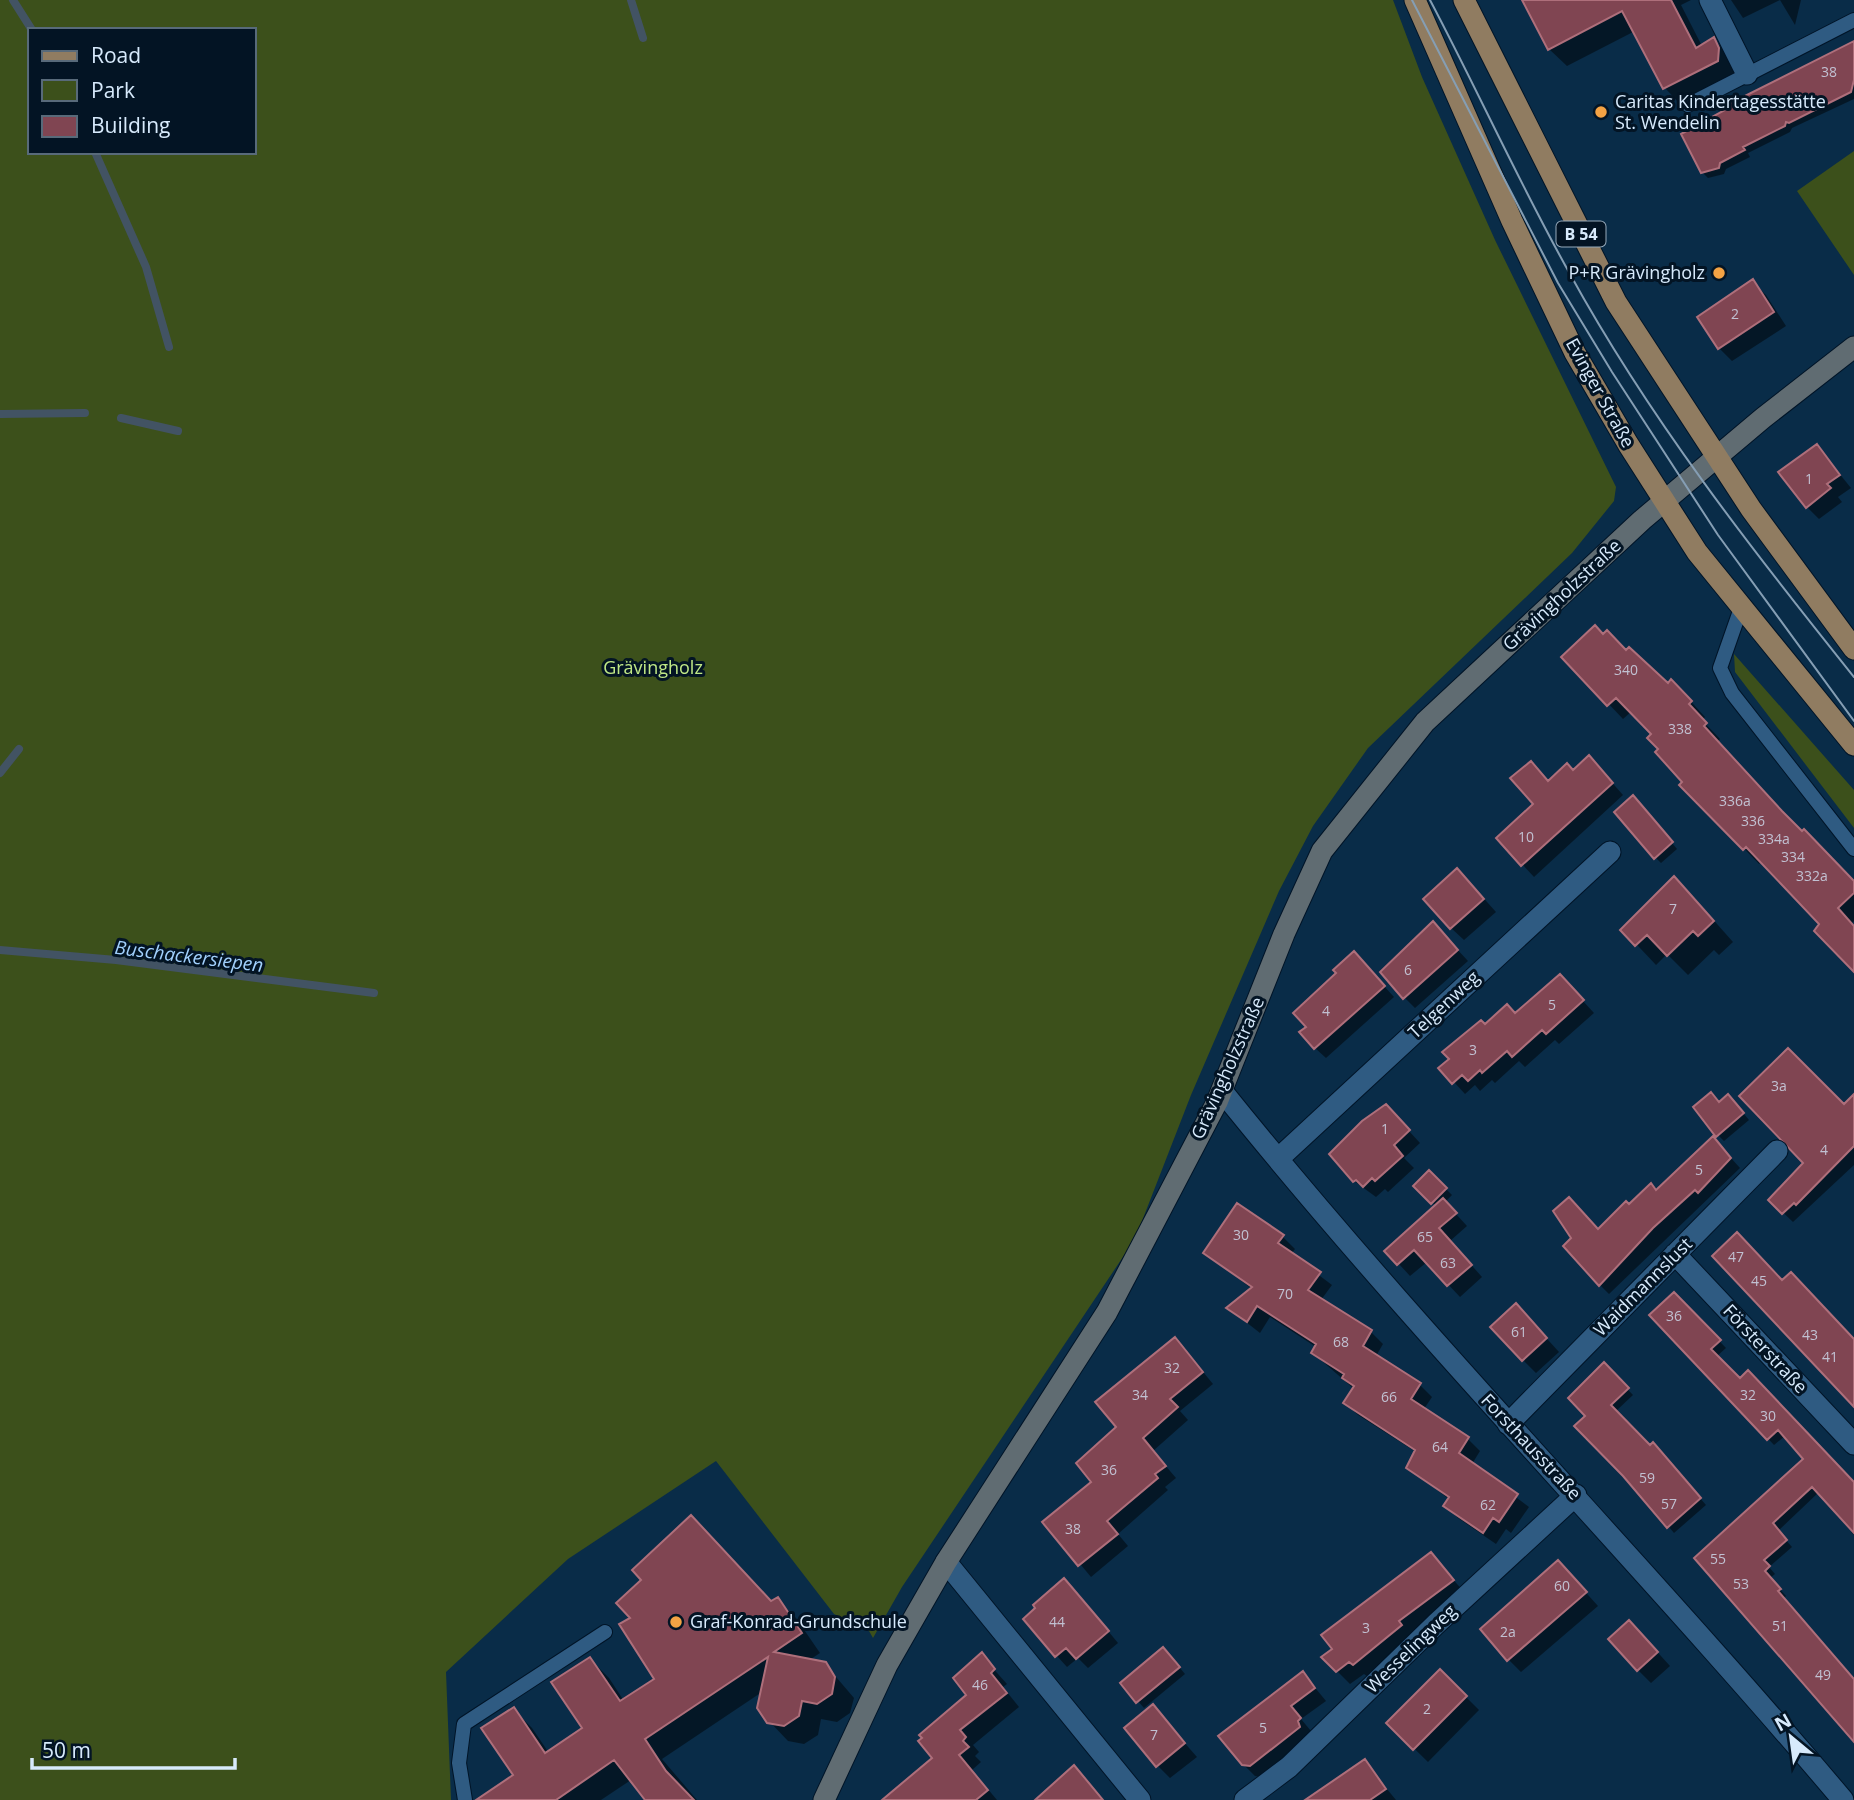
<svg xmlns="http://www.w3.org/2000/svg" width="1854" height="1800" viewBox="0 0 1854 1800" font-family="'Open Sans',sans-serif">
<style>
.green{fill:#3c501b;fill-rule:evenodd}
.shadow{fill:#0007}
.lines{fill:none;stroke-linecap:round;stroke-linejoin:round}
.stream{stroke:#425363;stroke-width:8}
.building{fill:#804552;stroke:#ae6f7b;stroke-width:2}
.lane-casing{stroke:#001427;stroke-width:16}
.street-casing{stroke:#001427;stroke-width:23}
.secondary-casing{stroke:#001427;stroke-width:23}
.primary-casing{stroke:#001427;stroke-width:23}
.lane{stroke:#2f5b82;stroke-width:14}
.street{stroke:#2f5b82;stroke-width:21}
.secondary{stroke:#606c72;stroke-width:21}
.primary{stroke:#907c61;stroke-width:21}
.tram{stroke:#859eb4;stroke-width:2}
.poi-dot{fill:#f4a344;stroke:#031424;stroke-width:2.5}
.labels{text-anchor:middle;stroke-width:6;stroke-linejoin:round;paint-order:stroke}
.number-label{font-size:14px;fill:#c1c1d2}
.shield{fill:#031424;stroke:#97aabb;stroke-width:2}
.shield-label{font-size:16px;font-weight:bold;fill:#d7eafc}
.poi-label{font-size:18px;fill:#d7eafc;stroke:#031424;text-anchor:start}
.street-label{font-size:18px;fill:#d7eafc;stroke:#031424}
.park-label{font-size:18px;fill:#c0e886;stroke:#031424}
.water-label{font-size:19px;font-style:italic;fill:#a1d0fc;stroke:#031424}
</style>
<rect width="100%" height="100%" fill="#092c48"/>
<path class="green" d="M0,0h1393l29,77 73,163 121,247 -2,14 -42,52 -204,195 -55,78 -34,65 -88,204 -56,144 -233,348 -29,51 -4,-7 -35,-17 -118,-153 -148,98 -122,113 5,128h-451zM30,30h224v122h-224z
M1854,151v124l-57,-84z
M1734,654l120,136v38l-119,-156z"/>
<path class="shadow" d="M1524,0h167l-10,5 21,41 12,-6 17,17 5,10 -1,12 -53,27 -17,-18 -30,-57 -68,35 -18,-17z
M1731,0h70l-6,25 -15,-25 -37,18z
M1854,43v56l-62,29 -2,4 -42,21 2,4 -24,12 -2,5 -16,4 -6,-6z
M1752,282l14,13 20,31 -54,35 -13,-13z
M1817,446l34,42 -13,9 4,5 -23,17 -12,-12z
M1603,636l83,60 19,21 -3,3 18,19 -3,3 79,86 58,55v38l-3,3 3,3v44l-33,-47 -59,-63 -3,3 -77,-79 3,-3 -32,-47 -22,-23 -8,7 -59,-62z
M1600,769l23,26 -89,82 -36,-39 38,-33 13,-22 24,-11z
M1639,803l38,46 -16,14 -5,-5z
M1470,883l26,29 -32,28 -13,-12z
M1694,898l39,44 -14,13 -5,-5 -26,25 -21,-21 -11,11 -33,-35z
M1443,934l25,27 -53,47 -10,-10z
M1364,964l30,33 -68,61 -11,-10z
M1571,988l23,25 -35,31 -4,-4 -30,27 -6,-6 -24,22 -3,-3 -12,11 -5,-6 -10,9 -24,-26 44,-41z
M1854,1097v68l-61,57 -23,-22 35,-37z
M1734,1102l15,18 -25,21 -6,-6 1,-32z
M1398,1119l22,24 -16,15 10,10 -26,24 -3,-3 -9,8 -22,-16z
M1722,1148l18,20 -131,126 -9,-9 -2,-54 31,-24z
M1429,1172l23,23 -7,7 22,24 -17,15 32,36 -22,20 -33,-35 -17,14 -23,-25 49,-45 -21,-20z
M1283,1237l12,12 -4,5 41,31 -11,15 50,32 12,12 -7,12 44,29 12,12 -8,12 44,30 12,12 -8,13 57,43 -18,26 -5,-4 -10,15 -38,-26 -12,-12 4,-6 -42,-33 8,-15 -58,-37 -13,-12 9,-14 -41,-36 3,-6 -46,-30 -10,16 -32,-25 24,-19 -47,-36z
M1674,1294l52,54 -10,9 138,128v50l-3,-3 2,-2 -34,-38 -41,39 14,16 -23,20 6,7 -5,4 16,18 -3,3 71,82v61l-158,-183 110,-100 -21,-23 -11,9 -122,-130z
M1529,1319l30,33 -23,21 -13,-13z
M1186,1351l27,33 -33,27 8,9 -35,31 23,27 -11,9 3,3 -50,44 10,12 -37,31 -46,-55 48,-40 26,-54z
M1604,1365l29,30 -18,17 35,35 9,4 47,54 -32,28 -49,-58 -38,-59z
M1431,1555l35,39 -98,83 -4,-3 -14,10 -26,-26z
M1571,1576l27,30 -77,66 -13,-13z
M1075,1591l43,52 -30,25 -10,-10 -11,9 -10,-11z
M777,1599l19,19 24,35 -12,8 17,3 29,34 -4,15 -13,9 -16,-3 -3,16 -14,9 -16,-3 -19,-20 -7,-29 -100,67 35,41h-49l-17,-20 -30,20h-122l36,-25 -2,-66 19,19 17,25 36,-25 5,-69 19,19 15,23z
M1642,1635l28,31 -19,17 -13,-13z
M981,1655l26,29 -4,3 16,20 -46,38 6,7 -4,4 6,6 -9,8 25,30h-107l44,-42 35,-62z
M1169,1655l16,19 -41,34 -22,-25z
M1440,1671l39,39 -51,52 -40,-39z
M1303,1673l23,28 -25,18 10,12v8l-49,38 -7,-1 -12,-12z
M1153,1707l44,50 -27,21 -13,-13z
M1364,1761l32,39h-88z"/>
<g class="lines">
<path class="stream" d="M13,0l19,30
M631,0l12,38
M95,152l51,115 23,80
M0,414l85,-1
M121,418l57,13
M0,773l19,-24
M0,950l116,10 258,33"/>
</g>
<path class="building" d="M1522,0h149l25,48 18,-11 5,11 -1,13 -55,28 -41,-78 -74,39z
M1854,41v39l-3,12 -62,31 -3,-1 -1,4 -42,21 2,3 -25,13 -1,5 -18,5 -20,-39 44,-24 -2,-3z
M1753,279l21,33 -56,37 -21,-32z
M1817,444l23,31 -13,9 4,4 -25,20 -28,-36z
M1595,625l8,9 4,-4 19,20 3,-3 39,36 3,-4 21,22 -3,3 18,19 -3,3 78,85 20,20 2,-2 50,52v12l-16,15 16,18v46l-40,-41 5,-7 -73,-77 -3,3 -64,-65 3,-3 -27,-30 3,-3 -11,-11 4,-4 -35,-36 -9,8 -46,-49z
M1589,755l24,28 -92,83 -25,-28 37,-34 -23,-26 21,-17 17,20 19,-18 6,7z
M1633,795l40,47 -19,17 -40,-47z
M1457,868l27,31 -34,30 -27,-30z
M1674,876l40,45 -16,15 -5,-5 -26,25 -20,-21 -12,11 -15,-16z
M1433,921l25,29 -55,49 -23,-27z
M1354,951l31,35 -71,63 -15,-17 7,-5 -13,-14 43,-40 -3,-3z
M1560,974l24,26 -38,34 -4,-4 -30,27 -5,-6 -25,22 -2,-3 -12,11 -6,-6 -10,9 -14,-16 11,-9 -7,-7 39,-32 4,4 22,-20 8,9z
M1788,1048l56,56 10,-10v52l-58,59 -2,-2 -12,11 -14,-14 35,-37 -64,-67z
M1711,1092l8,10 9,-8 16,19 -28,24 -23,-30z
M1386,1104l24,26 -16,15 9,11 -28,25 -3,-3 -9,9 -7,-7 -3,2 -24,-28 33,-33z
M1713,1136l18,22 -33,35 -3,-3 -42,38 -54,58 -36,-40 8,-8 -18,-27 16,-14 29,32 28,-28 3,3 22,-21 5,7z
M1429,1170l18,18 -16,16 -18,-18z
M1443,1198l14,15 -18,15 33,37 -25,21 -33,-36 -17,15 -13,-14z
M1237,1203l47,32 -6,8 43,29 -13,18 64,40 -9,16 58,37 -10,16 58,38 -10,16 59,41 -19,28 -6,-4 -10,15 -40,-27 6,-9 -43,-29 9,-18 -72,-47 11,-17 -12,-8 2,-4 -33,-21 5,-9 -59,-38 -10,16 -21,-14 26,-21 -49,-34z
M1737,1232l45,48 9,-8 63,67v68l-142,-151z
M1674,1292l47,48 -10,9 29,29 8,-8 106,112v51l-42,-46 -39,36 14,17 -23,20 6,6 -5,5 16,18 -3,2 76,88v63l-160,-184 109,-99 -25,-29 -11,10 -118,-125z
M1516,1303l31,35 -25,23 -32,-34z
M1175,1337l28,35 -33,27 8,8 -35,31 23,28 -11,8 3,4 -51,43 11,13 -40,32 -36,-44 49,-40 -15,-19 40,-36 -21,-25z
M1604,1362l25,26 -18,17 39,40 3,-3 48,56 -34,30 -44,-52 -49,-50 11,-10 -17,-18z
M691,1515l80,86 7,-4 24,36 -28,19 52,10 9,15 -3,17 -15,10 -15,-3 -3,15 -15,10 -17,-3 -10,-15 11,-51 -123,82 21,32 28,29h-49l-31,-40 -58,40h-80l37,-25 -32,-47 33,-21 31,46 37,-25 -31,-46 39,-25 30,44 34,-22 -35,-55 11,-6 -14,-15 25,-23 -9,-10z
M1431,1552l23,28 -55,41 3,4 -49,40 -4,-3 -13,10 -15,-15 11,-8 -11,-14z
M1558,1560l29,32 -80,69 -27,-32z
M1064,1578l45,53 -33,28 -10,-11 -11,9 -32,-38 12,-11 -2,-3z
M1629,1620l29,32 -21,19 -29,-32z
M1163,1647l17,20 -44,36 -16,-20z
M982,1652l13,17 -4,4 16,20 -47,37 6,7 -3,4 6,6 -10,8 29,35 -12,10h-94l50,-42 -14,-17 4,-3 -3,-3 47,-40 -13,-17z
M1440,1669l27,27 -54,54 -27,-27z
M1303,1671l12,17 -24,18 10,12 -3,3 2,6 -50,39 -8,-1 -24,-29z
M1153,1704l32,39 -29,24 -32,-39z
M1365,1759l21,30 -16,11h-65z
M1074,1765l29,35h-68z"/>
<g class="lines">
<g class="lane-casing">
<path id="lane" d="M1688,105l166,-85
M1741,608l-21,60 12,25 122,156
M465,1800l-6,-37 5,-39 141,-92"/>
</g>
<g class="street-casing">
<path id="street" d="M1710,0l37,74
M1222,1091c197,245 418,469 621,709
M1278,1159l332,-307
M1675,1254l179,190
M1508,1424l269,-273
M946,1562l194,238
M1245,1800l44,-33 147,-143 140,-129"/>
</g>
<g class="secondary-casing">
<path id="secondary" d="M824,1800l63,-135 59,-103 161,-250 110,-210 67,-168 38,-83 103,-129 217,-202 121,-102 91,-71"/>
</g>
<g class="primary-casing">
<path id="primary" d="M1415,0l97,221 63,132 53,91 69,108 157,193
M1464,0l152,302 135,207 103,140"/>
</g>
<use href="#lane" class="lane"/>
<use href="#street" class="street"/>
<use href="#secondary" class="secondary"/>
<use href="#primary" class="primary"/>
<path class="tram" d="M1412,0l146,283 54,89 106,163 136,186
M1430,0c48,91 90,185 140,274 79,144 182,276 284,403"/>
</g>
<g class="poi-dot">
<circle cx="1601" cy="112" r="7"/>
<circle cx="1719" cy="273" r="7"/>
<circle cx="676" cy="1622" r="7"/>
</g>
<g class="labels">
<g class="number-label">
<text x="1829" y="77">38</text>
<text x="1735" y="319">2</text>
<text x="1809" y="484">1</text>
<text x="1626" y="675">340</text>
<text x="1680" y="734">338</text>
<text x="1735" y="806">336a</text>
<text x="1753" y="826">336</text>
<text x="1526" y="842">10</text>
<text x="1774" y="844">334a</text>
<text x="1793" y="862">334</text>
<text x="1812" y="881">332a</text>
<text x="1673" y="914">7</text>
<text x="1408" y="975">6</text>
<text x="1552" y="1010">5</text>
<text x="1326" y="1016">4</text>
<text x="1473" y="1055">3</text>
<text x="1779" y="1091">3a</text>
<text x="1385" y="1134">1</text>
<text x="1824" y="1155">4</text>
<text x="1699" y="1175">5</text>
<text x="1241" y="1240">30</text>
<text x="1425" y="1242">65</text>
<text x="1736" y="1262">47</text>
<text x="1448" y="1268">63</text>
<text x="1759" y="1286">45</text>
<text x="1285" y="1299">70</text>
<text x="1674" y="1321">36</text>
<text x="1519" y="1337">61</text>
<text x="1810" y="1340">43</text>
<text x="1341" y="1347">68</text>
<text x="1830" y="1362">41</text>
<text x="1172" y="1373">32</text>
<text x="1140" y="1400">34</text>
<text x="1748" y="1400">32</text>
<text x="1389" y="1402">66</text>
<text x="1768" y="1421">30</text>
<text x="1440" y="1452">64</text>
<text x="1109" y="1475">36</text>
<text x="1647" y="1483">59</text>
<text x="1669" y="1509">57</text>
<text x="1488" y="1510">62</text>
<text x="1073" y="1534">38</text>
<text x="1718" y="1564">55</text>
<text x="1741" y="1589">53</text>
<text x="1562" y="1591">60</text>
<text x="1057" y="1627">44</text>
<text x="1780" y="1631">51</text>
<text x="1366" y="1633">3</text>
<text x="1508" y="1637">2a</text>
<text x="1823" y="1680">49</text>
<text x="980" y="1690">46</text>
<text x="1427" y="1714">2</text>
<text x="1263" y="1733">5</text>
<text x="1154" y="1740">7</text>
</g>
<rect class="shield" x="1556.5" y="221.5" width="49" height="25" rx="5"/>
<g class="shield-label">
<text x="1581" y="240">B 54</text>
</g>
<g class="poi-label">
<text x="1615" y="108">Caritas Kindertagesstätte<tspan x="1615" dy="21">St. Wendelin</tspan></text>
<text x="1705" y="279" text-anchor="end">P+R Grävingholz</text>
<text x="690" y="1628">Graf-Konrad-Grundschule</text>
</g>
<g class="street-label">
<text transform="translate(1600 393) rotate(61)" y="6">Evinger Straße</text>
<text transform="translate(1562 595) rotate(-43)" y="6">Grävingholzstraße</text>
<text transform="translate(1444 1005) rotate(-43)" y="6">Telgenweg</text>
<text transform="translate(1228 1068) rotate(-66)" y="6">Grävingholzstraße</text>
<text transform="translate(1643 1287) rotate(-45)" y="6">Waidmannslust</text>
<text transform="translate(1765 1349) rotate(47)" y="6">Försterstraße</text>
<text transform="translate(1531 1447) rotate(47)" y="6">Forsthausstraße</text>
<text transform="translate(1411 1649) rotate(-44)" y="6">Wesselingweg</text>
</g>
<g class="park-label">
<text x="653" y="674">Grävingholz</text>
</g>
<g class="water-label">
<text transform="translate(189 956) rotate(7)" y="7">Buschackersiepen</text>
</g>
</g>
<rect x="28" y="28" width="228" height="126" fill="#031424" stroke="#586a7a" stroke-width="2"/>
<rect x="42" y="51" width="35" height="10" fill="#907c61" stroke="#586a7a" stroke-width="2"/>
<text x="91" y="63" font-size="21" fill="#d7eafc">Road</text>
<rect x="42" y="80" width="35" height="21" fill="#3c501b" stroke="#586a7a" stroke-width="2"/>
<text x="91" y="98" font-size="21" fill="#d7eafc">Park</text>
<rect x="42" y="116" width="35" height="21" fill="#804552" stroke="#586a7a" stroke-width="2"/>
<text x="91" y="133" font-size="21" fill="#d7eafc">Building</text>
<g transform="translate(1791 1737) rotate(331)" stroke="#031424" stroke-width="5" paint-order="stroke">
<path d="M0-5L12 26L0 18L-12 26Z" fill="#d7eafc"/>
<text y="-10" font-size="19" font-weight="bold" text-anchor="middle" fill="#d7eafc">N</text>
</g>
<path d="M32 1758v10h203v-10" fill="none" stroke="#d7eafc" stroke-width="3.5"/>
<text x="42" y="1758" font-size="21" fill="#d7eafc" stroke="#031424" stroke-width="5" paint-order="stroke">50 m</text>
</svg>
